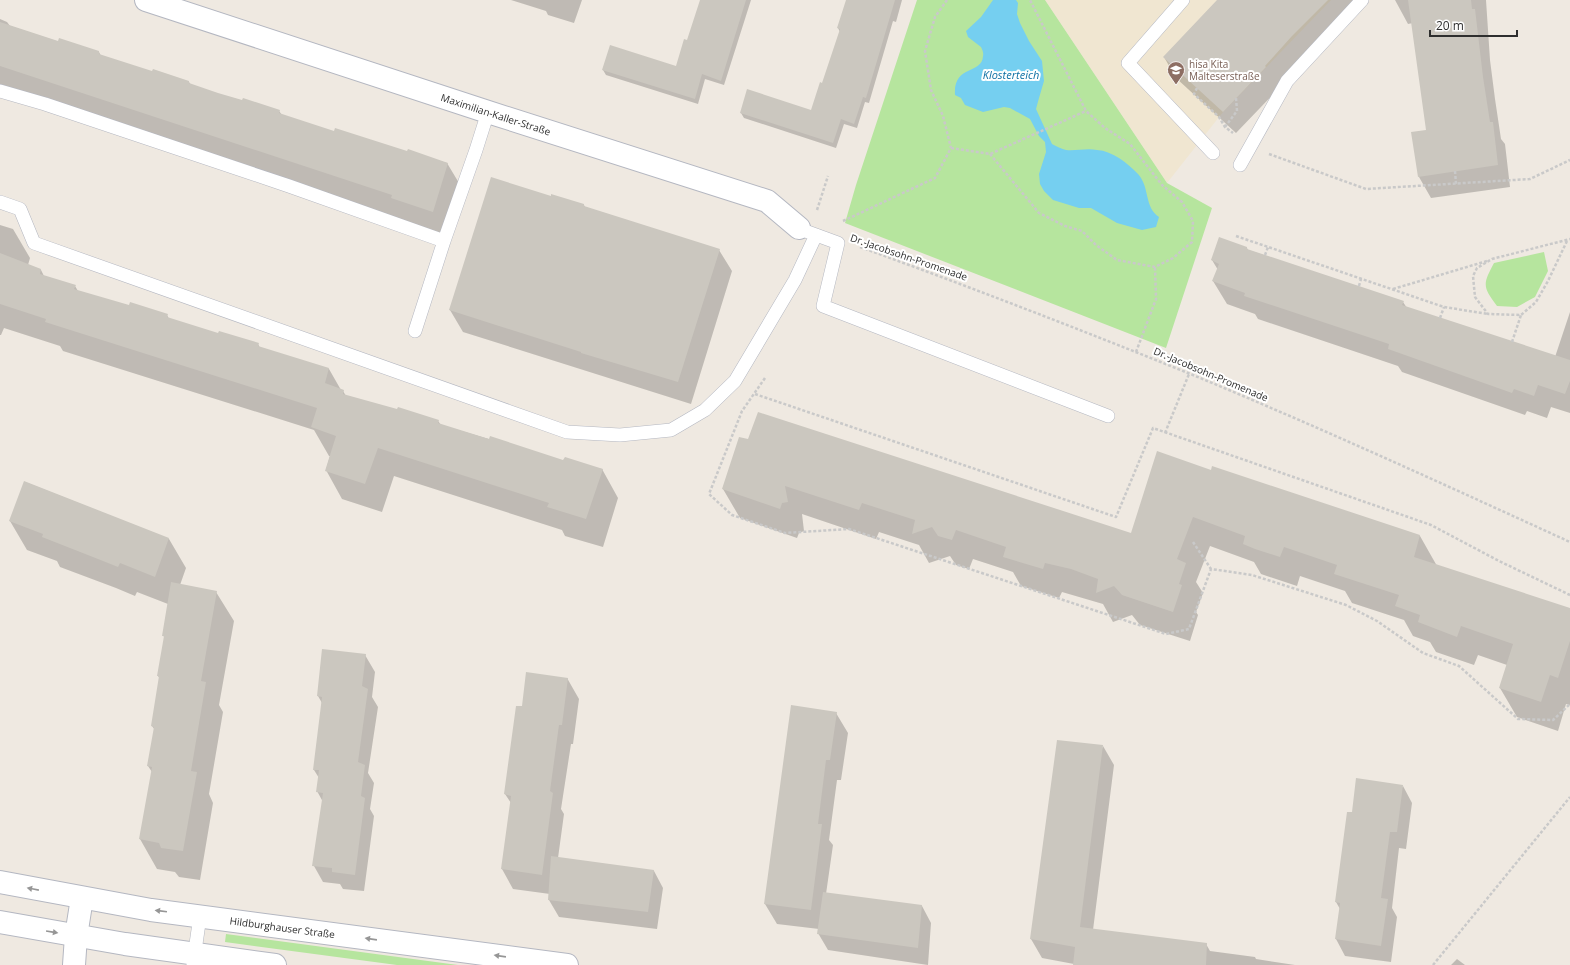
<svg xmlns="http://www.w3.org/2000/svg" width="1570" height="965" viewBox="0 0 1570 965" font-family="'Open Sans',sans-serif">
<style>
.education{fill:#f0e6d1}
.green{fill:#b6e59e}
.water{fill:#75cff0}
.shadow{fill:#0003}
.building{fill:#cbc7bf}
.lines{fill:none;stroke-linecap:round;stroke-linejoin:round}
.service-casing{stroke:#b4b7c1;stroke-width:14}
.minor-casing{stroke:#b4b7c1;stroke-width:24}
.secondary-casing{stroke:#b4b7c1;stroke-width:24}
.path{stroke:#c9c9c9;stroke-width:2.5;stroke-dasharray:3 2;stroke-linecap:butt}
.service{stroke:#fff;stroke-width:13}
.minor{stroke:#fff;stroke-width:22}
.secondary{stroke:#fff;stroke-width:22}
.oneway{fill:#969696}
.labels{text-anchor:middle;stroke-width:4;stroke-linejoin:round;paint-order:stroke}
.education-label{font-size:10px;fill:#785e54;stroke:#fff;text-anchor:start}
.street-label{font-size:10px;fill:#2e2e2e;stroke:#fff}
.water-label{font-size:11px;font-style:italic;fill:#0d6fa3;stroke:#fff}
</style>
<rect width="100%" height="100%" fill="#efe9e1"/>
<path class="education" d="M1045,0h286l-108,112 -56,71z"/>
<path class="green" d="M917,0h128l122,183 45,25 -46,140 -321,-125 11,-38z
M1544,252l4,19 -13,26 -18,10 -20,-1c-15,-20 -14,-22 -3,-43z
M226,934l232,31h-61l-172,-23z"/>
<path class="water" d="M993,0h23l2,3 -1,11 3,9 9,18 13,20 2,20 -5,17 -3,11 16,35c4,2 10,5 14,6 10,1 21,-2 31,0 16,1 30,13 41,24 12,13 6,33 21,43l-3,10 -14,3 -25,-7 -26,-15h-12l-26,-8 -9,-9 -4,-7 -1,-10 7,-22 -1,-10 -6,-6 -9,-17 -20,-11 -6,-1 -21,5 -18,-7 -4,-7 -6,-3c-2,-31 27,-20 28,-39 1,-3 -1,-7 -2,-9l-13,-10 -2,-6 15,-14z"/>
<path class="shadow" d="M511,0h71l-8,23 -26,-8 -2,-4z
M701,0h50l-27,85 -19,-6 -7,25 -92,-29 -3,-5 74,-3 11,-26z
M850,0h52l-6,22 -3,-1 -24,82 -4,-1 -8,26 -13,-4 -8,24 -92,-30 -3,-5 71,-2 11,-27 17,-52 -2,-4z
M1218,0h146l-128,133 -60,-55 -12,-21z
M1395,0h91l4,60 5,39 6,40 4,5 5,43 -79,11 -12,-21 8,-46 -14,-108 -5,1z
M0,19l7,3 3,4 49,16 40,10 2,4 51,16 37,10 2,3 27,9 61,17 3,4 52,17 113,31 18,30 -16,48 -449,-152z
M551,197l33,8 1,2 134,43 13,21 -41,133 -228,-72 -13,-22z
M0,225l13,4 17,29 -2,7 13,5 3,6 31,10 3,5 51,15 38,9 2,4 50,16 39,9 2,4 69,21 12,21 2,1 3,5 92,25 3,4 123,36 38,8 16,29 -15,49 -38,-11 -3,-6 -168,-54 -12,36 -40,-13 -16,-29 4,-14h-1l-15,-26 -251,-79 -3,-5 -56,-18 -3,7h-1z
M1247,248l1,2 155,52 4,6 148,49 15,-45v101l-19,-6 -4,11 -20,-7 -2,4 -123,-43 -4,-6 -140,-47 -3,-5 -28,-10 -14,-23 5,-11 -6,-10z
M740,438l391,97 81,-64 208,65 17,30 133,43v96l-4,-1 -8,27 -41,-14 -17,-29 7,-23 -29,-10 -4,10 -38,-13 -6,-10 -17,-6 -9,-16 -52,-17 -7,-12 -45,-15 -3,10 -36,-12 -7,-12 -44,-16 -14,36 7,11 -7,19 2,3 -8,26 -50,-16 -8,-10 -19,7 -10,-18 -41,-12 -3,6 -38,-12 -8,-14 -40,-13 -4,10 -13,-4 -6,-9 -21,7 -10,-18 -40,-13 -3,7 -74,-25 2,17 -5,2 -2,5 -57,-20 -17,-29z
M25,482l144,57 17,29 -6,17 36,7 18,29 -15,84 4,7 -14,82 4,9 -13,77 -21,-3 -4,-5 -18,-3 -17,-30 12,-67 -4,-6 7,-36 -3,-4 8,-47 -2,-3 7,-37 -2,-4 5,-31 -31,-12 -2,4 -19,-8 -56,-21 -3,-6 -30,-11 -17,-29z
M365,655l10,17 -3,25 6,10 -10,66 6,10 -4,26 4,7 -10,75 -21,-2 -3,-5 -17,-2 -9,-16 9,-64 -6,-11 2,-13 -5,-8 8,-67 -4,-7z
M567,678l12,21 -6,45h-2l-10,65 3,5 -6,44 96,13 9,17 -6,41 -98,-12 -10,-17 1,-6 -37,-5 -11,-20 9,-66 -6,-9 18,-87z
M836,713l12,20 -7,47h-4l-8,60 4,5 -7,49 96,12 9,17 -3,42 -100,-15 -10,-17 1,-4 -42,-5 -12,-20z
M1103,746l11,19 -21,165 113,14 4,7 45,6 1,2 39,6h-221v-1l-32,-6 -11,-19z
M1403,786l9,17 -6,46 -7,-1 -7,60 5,9 -6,45 -46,-6 -9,-17 4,-30 -4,-7z
M1457,959l8,6h-14z"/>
<path class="building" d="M700,0h46l-25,81 -19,-7 -7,25 -93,-29 8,-25 66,21 8,-27 3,1z
M846,0h49l-29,98 -3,-1 -9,27 -13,-5 -8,24 -93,-30 7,-24 64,21 9,-28 2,1 18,-54 -3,-1z
M1217,0h111l-36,36 -27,30 1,1 -43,45 -60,-55z
M1408,0h63l1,9h3l8,68 7,45h3l5,43 -80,12 -7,-45 15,-2z
M0,22l58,19 1,-3 40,13v3l53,17 1,-2 36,12v2l29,10 24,7 1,-2 37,12 -1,3 55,18 1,-3 72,23 1,-2 40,14 -15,49 -42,-14 1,-3 -392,-129z
M491,177l60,19v-2l33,10v2l136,43 -42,133 -97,-29v-1l-132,-42z
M1219,237l28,10v2l157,52 -2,4 168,55v21l-5,13 -27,-9 -4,11 -20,-7 -2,4 -124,-44 1,-5 -145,-48 1,-3 -33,-12 7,-17 -8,-4z
M0,253l41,16 -1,5 36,11 -2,4 55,16 1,-3 38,12 -1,3 51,16 1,-2 40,12 -1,3 71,22 -4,15 19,7 -1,4 54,15 1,-2 41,13 -1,3 51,16 1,-3 73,24 2,-3 38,12 -17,50 -39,-12 2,-4 -171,-55 -13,36 -40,-13 11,-35 -25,-9 6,-19 -272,-86 1,-3 -46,-15z
M758,412l373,121 26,-82 54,19 1,-4 208,69 -6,22 156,51v33l-12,37 -8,-3 -9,27 -42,-14 14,-44 -52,-18 -4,11 -39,-15 2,-7 -25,-9 4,-11 -65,-21 3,-9 -53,-18 -4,10 -25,-8 -12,-5 2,-8 -52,-19 -16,42 9,4 -7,21 3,1 -9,27 -51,-17 -8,-9 -18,7 2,-14 -27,-10 -26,-6 -2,6 -40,-12 3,-10 -50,-17 -4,10 -14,-4 -6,-9 -20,7 3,-14 -53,-17 -3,7 -74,-24 3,16 -6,1 -2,6 -58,-20 17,-52 9,2z
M24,481l145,57 -14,39 -35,-14 -2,4 -20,-8 -56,-22 1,-3 -34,-13z
M171,582l46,9 -16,90 5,1 -15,89 6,1 -14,79 -22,-3 -2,-5 -20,-4 13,-72 -5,-1 7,-39 -3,-1 8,-50h-2l7,-40h-2z
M322,649l44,5 -4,32 6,3 -10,73 7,3 -4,31 4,2 -10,77 -23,-3v-4l-20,-2 11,-73 -7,-1 3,-22h-6l9,-73 -5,-1z
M526,672l42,6 -6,47h-3l-9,66 3,2 -11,82 -41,-6 10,-73 -7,-2 12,-88h6z
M791,705l46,7 -7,48h-4l-8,64h4l-11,86 -47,-6z
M1057,740l46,5 -23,182 127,16 -1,22h-133l2,-18 -45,-8z
M1356,778l47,7 -6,47h-7l-9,66 7,1 -7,47 -46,-7 5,-36 -5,-1 12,-90h5z
M551,856l103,14 -6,42 -100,-12z
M823,892l99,13 -4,43 -101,-14z"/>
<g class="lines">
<g class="service-casing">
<path id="service" d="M1183,0l-55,63 85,90
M0,91l45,13 244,82 155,55 32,-91 12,-38
M1240,165l47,-84 75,-81
M0,202l20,7 14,34 533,189 53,3 51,-5 34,-20 30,-29 60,-101 21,-45
M808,232l30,11 -15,63 285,110
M415,331l29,-90
M193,965l7,-49"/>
</g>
<g class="minor-casing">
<g id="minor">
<path id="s1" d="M146,0l342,112 279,89 32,27"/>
<path d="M74,965l2,-29 6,-38"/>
</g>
</g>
<g class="secondary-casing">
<g id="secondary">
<path id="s2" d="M0,882l151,28 416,55"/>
<path d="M0,922l125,22 150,21"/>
</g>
</g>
<path class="path" d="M947,0l-12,17 -10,34 6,39 12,26 8,32
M1197,88l-3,6 25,23 6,10 8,6
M1225,127l12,-16 -1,-13
M951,148l39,6 96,-43
M990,154l49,59 26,13 17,5 14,14 21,15 38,7 18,-9 19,-16 1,-21 -11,-19 -20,-17 -32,-41 -25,-16 -19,-17 -56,-111
M1269,154l97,35 164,-10 40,-19
M1455,171l1,13
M817,210l11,-34
M843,221l92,-43 16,-30
M1236,236l208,71 44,7
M1567,241l-19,40 -12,21 -15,13 -33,-1 -13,-17 -2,-21 4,-8 15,-9 78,-20
M860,247c110,40 219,82 328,126 129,53 255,111 382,169
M1265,255l3,-8
M1359,286l2,-7
M1393,289l94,-28
M1440,318l4,-11
M1512,342l9,-27
M1136,352l20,-53 -1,-32
M765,378l-23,33 -33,83 23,21 53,18 64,-4 317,105 23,-5 22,-60 41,6 94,30 31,16 46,32 36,13 59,53 35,1 17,-16
M755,394l361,123 37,-89 278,97 68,36 71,34
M1165,433l24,-59
M1193,542l18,27
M1433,965l137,-168"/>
<use href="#service" class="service"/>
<use href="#minor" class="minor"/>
<use href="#secondary" class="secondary"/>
</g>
<defs><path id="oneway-solid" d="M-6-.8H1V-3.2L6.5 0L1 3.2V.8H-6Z"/></defs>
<g class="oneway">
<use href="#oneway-solid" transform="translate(33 889) rotate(-169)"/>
<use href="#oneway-solid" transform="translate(161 911) rotate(-173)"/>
<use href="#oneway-solid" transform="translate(52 932) rotate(9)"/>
<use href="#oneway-solid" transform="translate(371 939) rotate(-172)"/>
<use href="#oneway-solid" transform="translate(500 956) rotate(-172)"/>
</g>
<defs>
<g id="school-pin" transform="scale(0.9)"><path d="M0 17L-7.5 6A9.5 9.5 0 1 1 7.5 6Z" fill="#8d6e63" stroke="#fff"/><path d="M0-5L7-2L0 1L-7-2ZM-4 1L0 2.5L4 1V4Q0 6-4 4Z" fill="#fff"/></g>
</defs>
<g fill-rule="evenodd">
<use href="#school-pin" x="1176" y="70"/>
</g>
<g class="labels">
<g class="education-label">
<text x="1189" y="68">hisa Kita<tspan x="1189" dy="12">Malteserstraße</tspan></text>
</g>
<g class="street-label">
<text dy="4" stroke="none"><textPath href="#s1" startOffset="368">Maximilian-Kaller-Straße</textPath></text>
<text transform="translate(909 257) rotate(19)" y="4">Dr.-Jacobsohn-Promenade</text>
<text transform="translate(1211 374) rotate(23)" y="4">Dr.-Jacobsohn-Promenade</text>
<text dy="4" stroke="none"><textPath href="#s2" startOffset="286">Hildburghauser Straße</textPath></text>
</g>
<g class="water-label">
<text x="1011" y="79">Klosterteich</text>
</g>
</g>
<path d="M1430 30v6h87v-6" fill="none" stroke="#2e2e2e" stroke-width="2"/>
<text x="1436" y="30" font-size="12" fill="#2e2e2e" stroke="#ffffff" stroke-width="3" paint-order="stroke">20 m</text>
</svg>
